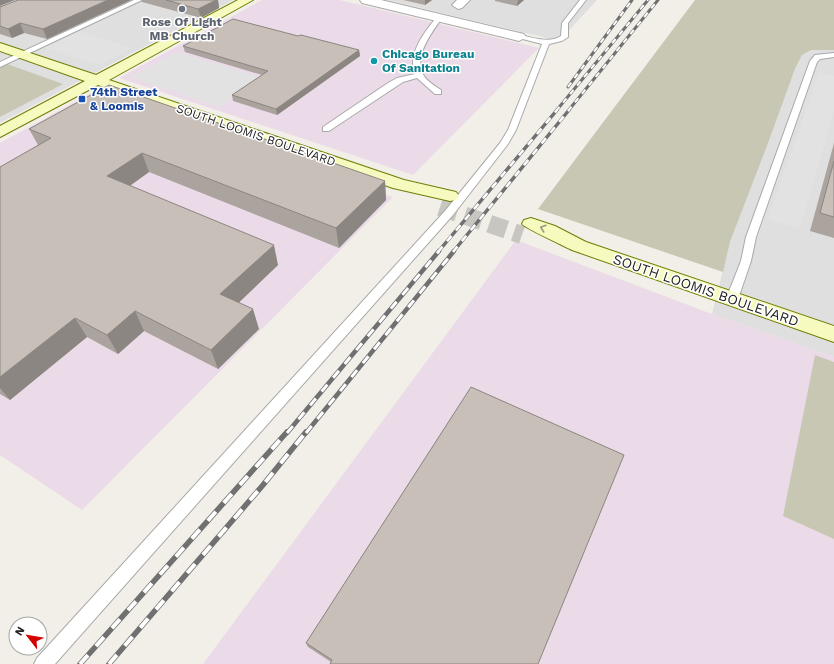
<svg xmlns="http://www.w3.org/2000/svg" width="834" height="664" viewBox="0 0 834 664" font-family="'Work Sans',sans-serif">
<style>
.residential{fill:#e0dfdf}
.industrial{fill:#ebdbe8}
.construction{fill:#c7c7b4}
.parking{fill:#e2e2e2}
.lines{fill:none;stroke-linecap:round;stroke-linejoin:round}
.secondary-tunnel{stroke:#c8c6c1;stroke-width:18;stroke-dasharray:18 8;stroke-linecap:butt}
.lane-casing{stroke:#a9a9a9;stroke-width:2}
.street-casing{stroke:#a9a9a9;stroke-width:2}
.secondary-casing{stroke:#707d05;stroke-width:2}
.lane{fill:#fff;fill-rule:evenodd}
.street{fill:#fff;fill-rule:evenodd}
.secondary{fill:#f7fabf;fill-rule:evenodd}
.rail-far3-casing{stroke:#707070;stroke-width:3}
.rail-far2-casing{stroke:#707070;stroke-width:3.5}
.rail-far1-casing{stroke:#707070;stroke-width:4.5}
.rail-casing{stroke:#707070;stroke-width:5.5}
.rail-far3{stroke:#fff;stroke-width:2;stroke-dasharray:5.5;stroke-linecap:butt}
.rail-far2{stroke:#fff;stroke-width:2.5;stroke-dasharray:7;stroke-linecap:butt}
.rail-far1{stroke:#fff;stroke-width:3;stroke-dasharray:9;stroke-linecap:butt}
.rail{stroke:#fff;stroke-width:4;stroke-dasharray:12;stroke-linecap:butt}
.wall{fill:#aba49e}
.shaded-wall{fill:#8b8681}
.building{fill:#c7bfb8;stroke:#8b8681}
.oneway{stroke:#979978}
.worship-dot{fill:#6b7280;stroke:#fff;stroke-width:1.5}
.culture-dot{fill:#0f9aa8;stroke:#fff;stroke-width:1.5}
.transit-dot{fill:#1a4fb4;stroke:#fff;stroke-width:1.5}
.labels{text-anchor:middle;stroke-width:3;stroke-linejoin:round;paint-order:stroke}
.far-worship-label{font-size:12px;font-weight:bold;fill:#5b616d;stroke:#fff}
.far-culture-label{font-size:12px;font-weight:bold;fill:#0d838f;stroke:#fff;text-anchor:start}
.far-transit-label{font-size:12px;font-weight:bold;fill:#164399;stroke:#fff;text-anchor:start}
.far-street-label{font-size:12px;fill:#222;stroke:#fff}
.street-label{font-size:14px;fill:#222;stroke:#fff}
</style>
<rect width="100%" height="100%" fill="#f2efe9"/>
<path class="residential" d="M0,0h233l-233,123z
M387,0h210l-38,41z
M823,49l11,1v307l-122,-43 18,-72 37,-96 28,-77 7,-14 9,-5z"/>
<path class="industrial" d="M262,0h78l199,48 -126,127 -294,-97z
M95,91l298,106 -311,313 -82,-55v-312z
M516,240l196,74 122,43v307h-631z"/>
<path class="construction" d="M695,0h139v50h-23l-9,5 -7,14 -28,77 -37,96 -7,30 -185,-63z
M6,64h1l56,20 -63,33v-50z
M815,355l19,7v177l-51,-23z"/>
<path class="parking" d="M79,31l53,17 -33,17 -57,-18z
M177,52l86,26 -44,29 -89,-30z
M819,73l15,3v35l-34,118 -32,-10z"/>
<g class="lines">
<path class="secondary-tunnel" d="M440,207l82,28"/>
<g class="lane-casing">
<path id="lane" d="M134,0h8l-142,67v-5z
M580,0h6l-18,23v14l-6,4 -13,3 -33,86 -8,14 -55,71 -398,449h-21l3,-6 408,-447 55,-68 8,-13 34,-86 -27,-7 4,-2c13,2 30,9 42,1l1,-13z
M437,17l5,1c-10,14 -30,40 -18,58 4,6 11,10 17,14v4h-6l-18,-16 -14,4 -74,49h-6v-4l65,-44 9,-5 18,-4c-8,-20 10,-43 22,-57z
M834,53v4l-14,2 -3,3 -61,175 -5,24 -13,38 -2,3h-8l-2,-3 15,-38 5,-24 64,-176 5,-6z"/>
</g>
<g class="street-casing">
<path id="street" d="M360,0h21l143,34 2,3 -7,4 -157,-38z
M457,0h13l-8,8 -4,1 -6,-4z"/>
</g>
<g class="secondary-casing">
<path id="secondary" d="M238,0h15l-144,80 295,100 52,12 3,4 -3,4 -6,1 -57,-13 -295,-103 -98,52v-11l85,-45 -85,-30v-8l96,32z
M531,218l24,8 31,16 248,84v16l-262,-92c-8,-4 -47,-22 -50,-26l2,-4z"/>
</g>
<use href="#lane" class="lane"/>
<use href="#street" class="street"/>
<use href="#secondary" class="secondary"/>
<g class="rail-far3-casing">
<path id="rail-far3" d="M568,87l64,-87
M556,111l92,-111
M568,111l90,-111"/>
</g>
<g class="rail-far2-casing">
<path id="rail-far2" d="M438,252l119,-142
M453,252l116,-142"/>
</g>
<g class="rail-far1-casing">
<path id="rail-far1" d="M287,433l152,-182
M306,433l148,-182"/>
</g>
<g class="rail-casing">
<path id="rail" d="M80,664l207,-232
M109,664l154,-179 43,-53"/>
</g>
<use href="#rail-far3" class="rail-far3"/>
<use href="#rail-far2" class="rail-far2"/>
<use href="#rail-far1" class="rail-far1"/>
<use href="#rail" class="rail"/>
</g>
<path class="wall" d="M18,0h113l-84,39 -23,-6 -12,5 -12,-4v-27z
M141,0h77l1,8 -18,10 -59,-16z
M403,0h29l-7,5z
M495,0h29l-7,6 -22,-5z
M298,36l61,14 1,6 -83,59 -44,-14 -1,-6 30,-20 -77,-23 -2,-6z
M29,129l356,52 1,19 -47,48 -190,-76 -19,14 148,79 -39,37 20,27 -41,40 -74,-38 -26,23 -31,-17 -77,63 -10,-6v-227l38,-22z
M834,143v95l-24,-7z
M471,387l-140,275 -23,-15 -2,-4z"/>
<path class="shaded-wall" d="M0,0h15l-15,6z
M108,0h23l-84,39 -4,-10z
M216,0h2l1,8 -18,10 -3,-9z
M425,0h7l-7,5z
M518,0h6l-7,6z
M20,23l4,10 -12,5 -4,-9z
M359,50l1,6 -83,59 -1,-6z
M142,153l7,19 -34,24 -8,-20z
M385,181l1,19 -47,48 -3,-20z
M274,245l4,20 -51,49 -7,-20z
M253,309l6,20 -41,40 -7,-19z
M135,311l9,20 -26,23 -11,-19z
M75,318l12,19 -77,63 -10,-12v-11z"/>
<path class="building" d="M18,0h90l-65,29 -23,-6 -12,6 -8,-3v-19z
M166,0h50l-18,9z
M233,19l65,17 3,-1 58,15 -83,59 -44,-14 36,-24 -85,-25z
M109,85l276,96 -49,47 -194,-75 -35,23 167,69 -54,49 33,15 -42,41 -76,-39 -28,24 -32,-17 -75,59v-210l51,-29 -22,-9z
M834,161v56l-14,-4z
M471,387l153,68 -86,209h-208l2,-4 -26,-17z"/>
<defs><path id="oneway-chevron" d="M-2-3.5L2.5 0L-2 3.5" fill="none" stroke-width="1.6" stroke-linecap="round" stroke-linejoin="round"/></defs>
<use class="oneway" href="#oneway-chevron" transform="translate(543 228) rotate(-161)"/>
<circle class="worship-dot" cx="182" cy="9" r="4"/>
<circle class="culture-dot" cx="374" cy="61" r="4"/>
<rect class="transit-dot" x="78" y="95" width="8" height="8" rx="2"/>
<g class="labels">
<g class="far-worship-label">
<text x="182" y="26">Rose Of Light<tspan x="182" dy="14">MB Church</tspan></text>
</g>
<g class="far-culture-label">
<text x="382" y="58">Chicago Bureau<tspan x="382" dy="14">Of Sanitation</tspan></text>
</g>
<g class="far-transit-label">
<text x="90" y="96">74th Street<tspan x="90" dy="14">&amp; Loomis</tspan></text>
</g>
<g class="far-street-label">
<text transform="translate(256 135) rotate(19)" y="4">SOUTH LOOMIS BOULEVARD</text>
</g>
<g class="street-label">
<text transform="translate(706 290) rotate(19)" y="5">SOUTH LOOMIS BOULEVARD</text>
</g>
</g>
<g transform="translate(28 636) rotate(301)"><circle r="19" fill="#ffffff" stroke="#a7a7a7"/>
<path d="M0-3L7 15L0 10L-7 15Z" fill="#d40000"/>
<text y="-6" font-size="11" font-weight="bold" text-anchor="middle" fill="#222222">N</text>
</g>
</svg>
